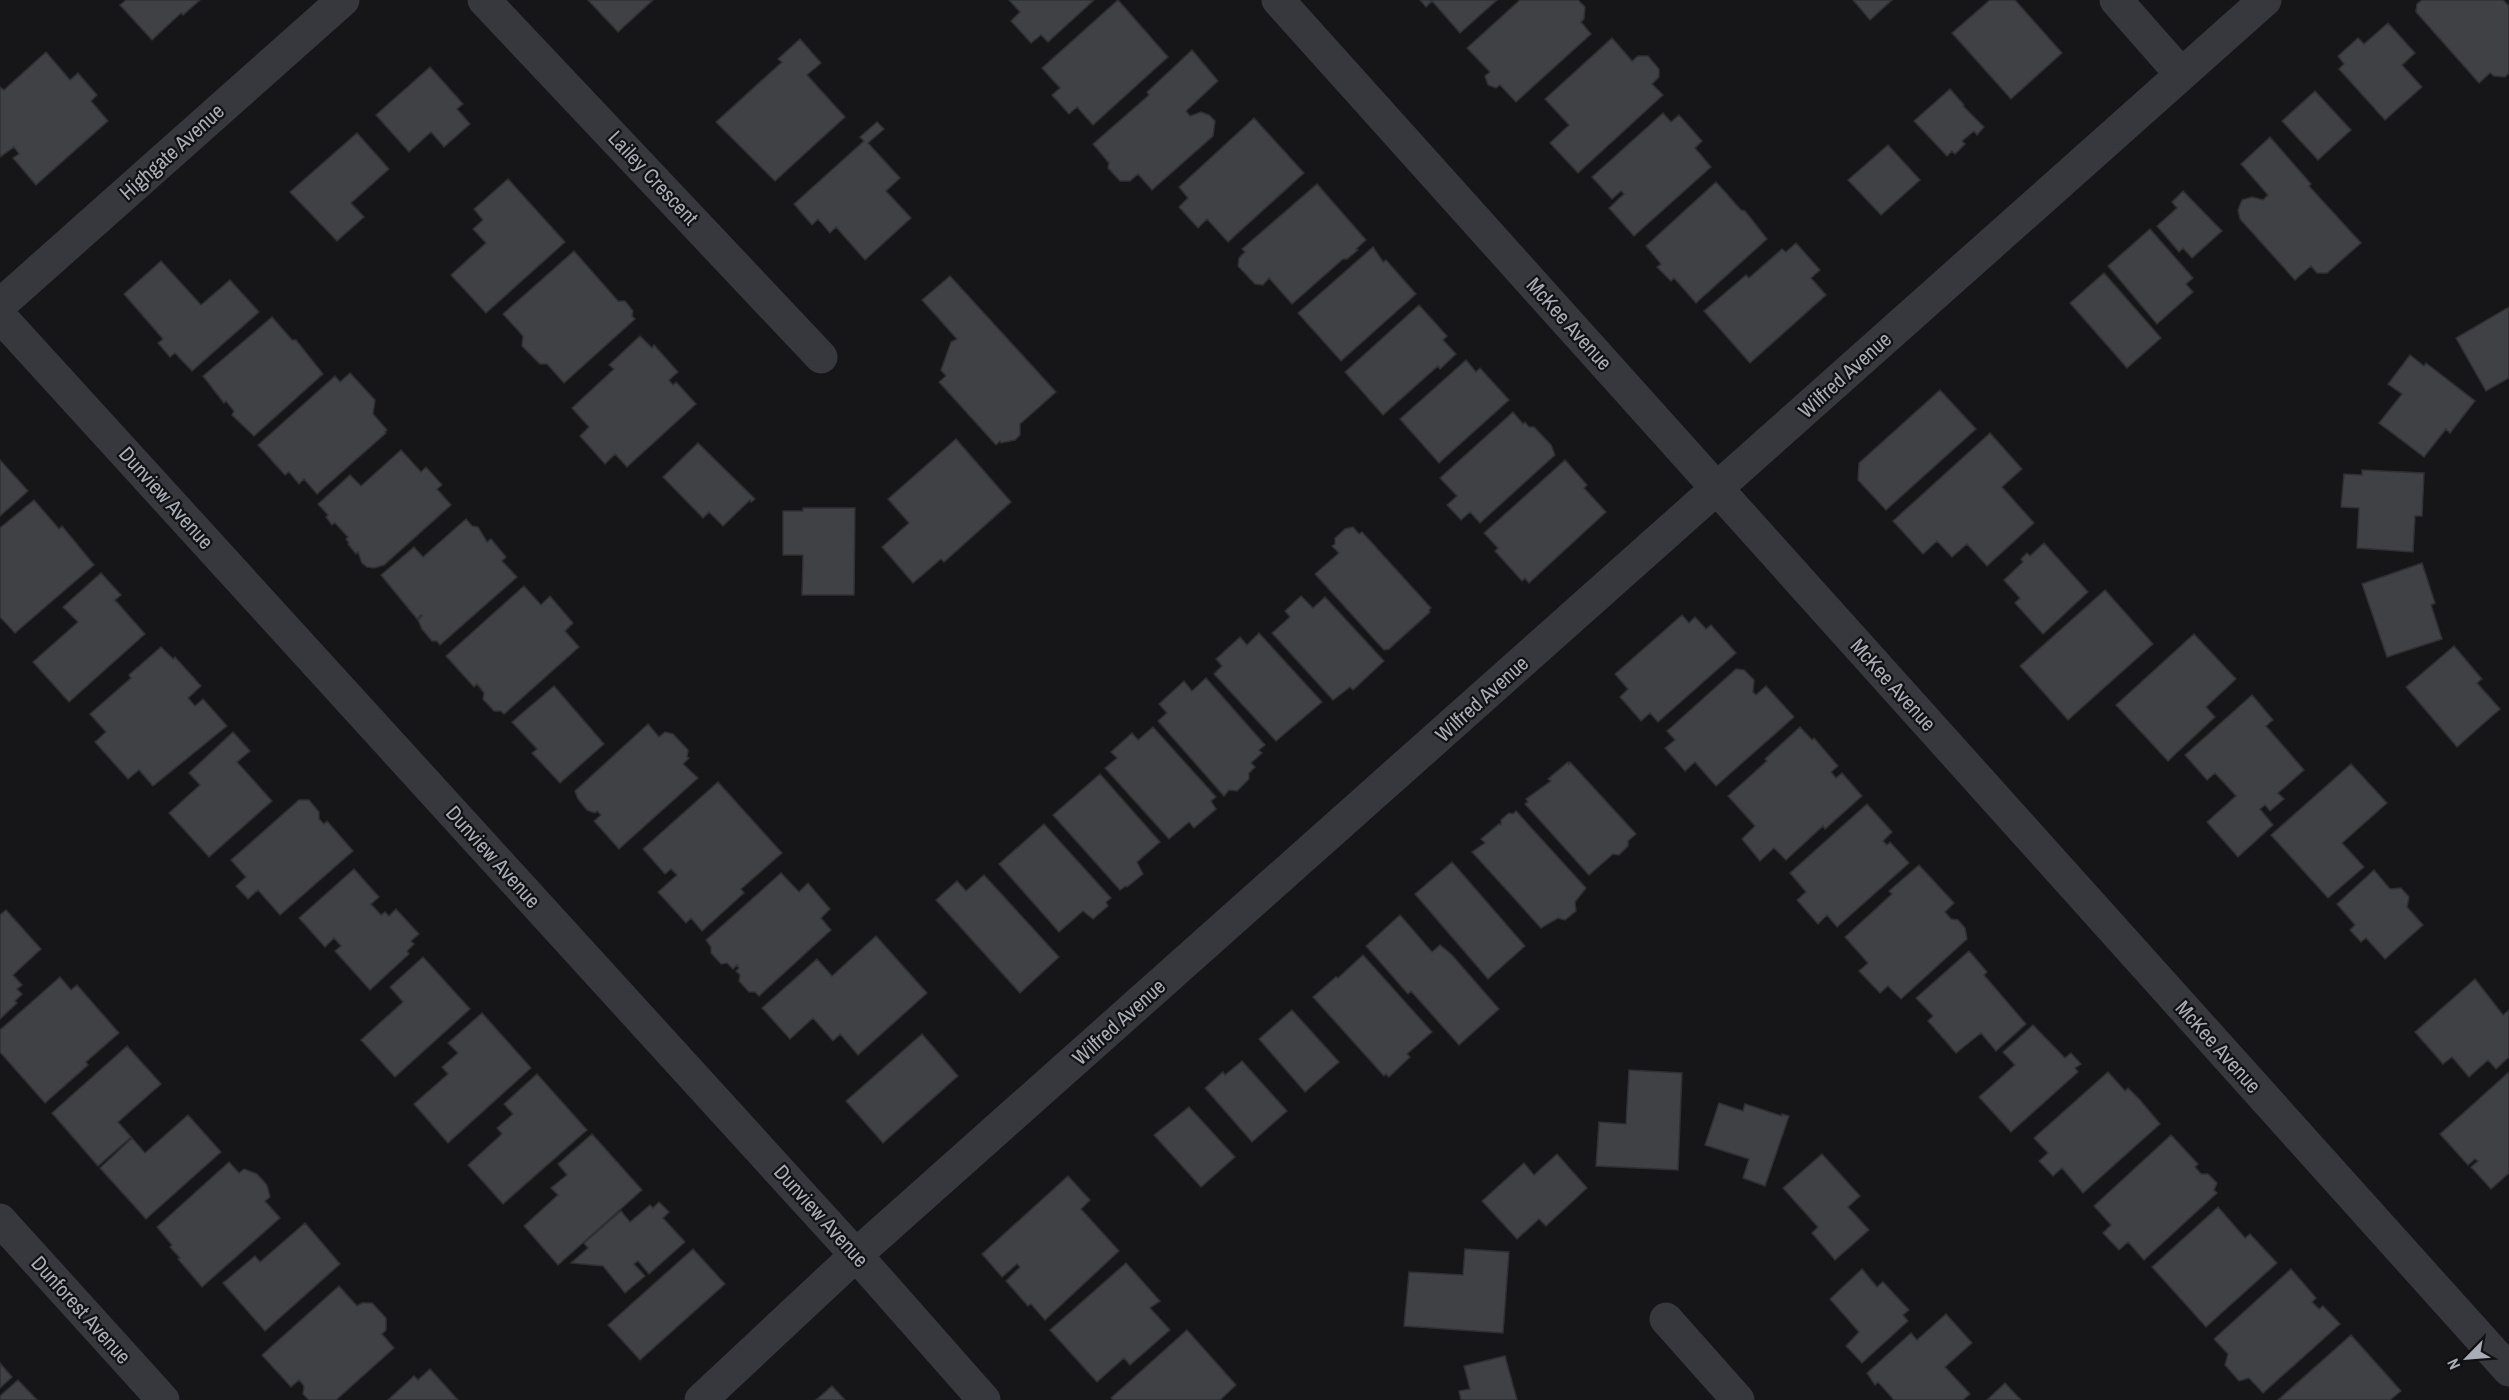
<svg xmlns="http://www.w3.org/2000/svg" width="2509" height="1400" viewBox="0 0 2509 1400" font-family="'Archivo Narrow',sans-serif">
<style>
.building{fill:#404145;stroke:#303034;stroke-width:1.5}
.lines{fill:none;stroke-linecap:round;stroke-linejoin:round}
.minor{stroke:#37383d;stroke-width:33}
.labels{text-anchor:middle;stroke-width:4.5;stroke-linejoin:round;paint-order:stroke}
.street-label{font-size:21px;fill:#a8adb8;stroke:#111113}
</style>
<rect width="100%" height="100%" fill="#161618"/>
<path class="building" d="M126,0h74l-17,15 -2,-2 -29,27 -32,-35z
M588,0h65l-35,32z
M1009,0h85l-46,42 -7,-7 -10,8 -20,-22 9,-9z
M1118,0l50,57 -75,68 -16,-18 -8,7 -17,-19 8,-7 -18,-20z
M1420,0h77l-37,33 -28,-32 -6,6z
M1520,0h58l7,7 -1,12 -3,3 10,12 -75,68 -16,-17 -4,3 -8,-3 -3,-9 5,-4 -23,-24z
M1853,0h39l-22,20z
M1990,0h25l47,53 -51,46 -59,-66z
M2422,0h81l6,6v67l-4,4 -11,-1 -4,-3 -11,10 -63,-71 1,-8z
M2388,23l27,30 -13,12 20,22 -37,33 -46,-51 5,-5 -6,-8 20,-18 6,6z
M1612,38l20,23 6,-5h10l11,13v8l-7,7 11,11 -85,78 -28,-30 19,-18 -24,-26z
M800,39l21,24 -14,12 38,42 -70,64 -59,-59 66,-60 -4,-3z
M1192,50l26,31 -32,30 4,5 11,-4 8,3 6,6 -2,15 -61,54 -14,-16 -8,7h-10l-12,-13 1,-5 -16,-19 56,-49 -2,-3z
M46,52l24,28 8,-7 19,22 -6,6 17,20 -72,64 -23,-27 6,-4 -5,-7 -14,10v-70l4,3z
M430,67l33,37 -6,5 13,15 -26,23 -13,-15 -22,20 -33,-37z
M1950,89l14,16 -1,1 21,21 -7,8 -3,-4 -12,10 3,3 -10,10 -3,-3 -5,5 -33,-35z
M2315,91l36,39 -33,30 -36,-39z
M1663,113l8,9 8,-7 23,26 -7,7 16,19 -77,69 -25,-28 15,-14 -3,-3 -9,8 -20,-22z
M1254,118l50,55 -76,69 -21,-23 -9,9 -19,-21 9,-9 -9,-11z
M877,122l7,7 -16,14 32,35 -14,13 25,27 -46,42 -29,-33 -6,6 -12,-14 -6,6 -18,-21 70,-63 -4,-4z
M357,133l32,36 -38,34 13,14 -27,24 -47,-49z
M2270,137l41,47 -2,2 52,57 -34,30h-10l-6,-7 -16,14 -55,-61 -2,-9 4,-10 10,-3 11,3 5,-5 -27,-31z
M1888,145l32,35 -39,35 -33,-35z
M508,179l57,63 -79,71 -35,-38 35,-32 -13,-14 10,-9 -9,-11z
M1716,182l25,28 4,1 22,28 -71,64 -22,-25 -3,3 -14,-14 4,-3 -15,-18z
M1317,184l49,56 -10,9 2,1 -11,9h-4l-51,45 -23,-26 -6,7 -8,-1 -17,-18 1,-8 6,-6 -3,-3z
M2183,191l39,40 -30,27 -9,-10 -4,4 -22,-26 20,-18 -5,-6z
M2150,229l43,49 -7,6 7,8 -36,32 -49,-58z
M1796,243l24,27 -9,8 15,17 -76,68 -46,-52 42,-36 3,3 33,-29 4,3z
M1373,247l10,15 3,-2 30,34 -75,67 -43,-48z
M574,251l44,50h7l8,10 -1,5 3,3 -71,64 -17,-19h-7l-18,-18 1,-10 -20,-22z
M161,261l40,44 29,-25 29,32 -67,59 -17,-18 -5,4 -12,-14 5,-4 -39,-45z
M2104,273l57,65 -34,30 -57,-65z
M950,276l106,116 -36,32v11l-5,5 -14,3 -1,-2 -4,4 -57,-63 7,-6 -5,-6 10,-28 6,-3 -35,-39z
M1419,305l28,31 -4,4 13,14 -16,15 -2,-3 -55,49 -38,-43z
M2509,307v71l-23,13 -30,-53z
M272,317l20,23h4l27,34 -69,62 -22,-21 2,-4 -8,-10 -2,2 -21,-27z
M640,336l12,12 2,-3 24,27 -9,8 4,5 3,-3 20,22 -69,63 -12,-13 -10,10 -25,-28 9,-9 -17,-19 42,-39 -5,-4z
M2410,355l14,11 2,-3 49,38 -25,32 -4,-4 -22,28 -45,-34 23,-29 -14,-10z
M1466,360l10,12 4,-4 29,32 -70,63 -39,-44z
M350,373l25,27 -2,14 14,16 -2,2 1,1 -69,61 -13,-15 -5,5 -10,-12 -4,3 -27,-30 77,-69 5,6z
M1940,390l36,39 -90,81 -28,-30 1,-17z
M1513,412l10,12 2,-2 4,5h5l17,18 4,10 -75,68 -10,-11 -9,8 -14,-15 10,-9 -17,-18z
M1990,433l32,36 -20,18 32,36 -47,43 -20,-22 -15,13 -15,-16 -14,13 -30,-33z
M956,439l55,63 -67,60 -3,-3 -28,24 -31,-36 27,-24 -21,-24z
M698,443l57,56 -4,3 -1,-2 -27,26 -14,-14 -6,6 -40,-41z
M401,450l20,22 5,-5 16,18 -5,4 14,16 -67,60 -10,3 -7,-1 -5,-4 -4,-11 -2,2 -8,-10 1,-1 -3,-4 2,-2 -13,-14 -3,2 -6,-8 2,-2 -10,-11 32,-29 11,11z
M0,460l28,31 -28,25z
M1565,460l22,25 -3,3 22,24 -77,71 -4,-5 -3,3 -27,-30 3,-3 -14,-15z
M2362,470l62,3 -2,43h-7l-2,36 -56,-4 2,-40 -18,-1 3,-33 18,1z
M34,500l25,29 3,-3 32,39 -79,68 -15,-16v-89z
M803,508h52l-1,87h-52l1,-40h-20v-44h20z
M466,519l6,7 6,1 9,15 4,-3 15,18 -4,4 15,16 -77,68 -3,-4h-5l-10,-12 -4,-9 4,-4 -1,-1 -4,4 -36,-44 33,-28 9,10z
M1353,527l6,7 3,-2 69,76 -2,2 1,2 -41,37 -5,1 -69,-76 24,-21 -7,-7 3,-2v-6l10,-9z
M2044,543l44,49 -45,42 -28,-31 5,-5 -16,-18 19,-18 -2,-3 6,-6 3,3z
M2422,563l13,40 -4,2 11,34 -55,18 -25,-73z
M101,573l20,22 -6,5 30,34 -76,68 -36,-40 45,-40 -15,-15z
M524,586l17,19 9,-9 23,27 -8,8 14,16 -75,67 -3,-3h-7l-11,-12 1,-6 -7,-9 -3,3 -28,-31z
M2105,590l48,54 -85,76 -48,-54z
M1301,596l12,12 12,-11 59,64 -31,29 -3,-3 -17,13 -61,-67 18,-16 -5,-6z
M1682,615l7,8 6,-6 11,12 5,-4 25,28 -78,69 -8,-9 -9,8 -21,-24 8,-8 -13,-15z
M1259,633l63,69 -46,39 -62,-67 8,-8 -6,-7 24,-22 7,8z
M2194,634l42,45 -30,28 9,10 -47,44 -52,-56z
M2454,646l28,33 -5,4 23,26 -43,38 -51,-60z
M161,647l12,12 2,-2 26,29 -13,12 7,8 8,-7 24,27 -74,60 -14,-16 -11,9 -33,-37 11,-10 -16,-18 41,-36 -2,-3z
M1736,669l8,1 10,10 -1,12 3,3 10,-9 28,31 -78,69 -21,-24 -10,9 -20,-23 10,-8 -8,-9z
M1206,678l59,67 -6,5 3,3 -11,10 4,4 -6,6v6l-12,12 -8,-1 -5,6 -66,-75 9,-8 -8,-9 25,-23 8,10z
M554,686l50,58 -44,39 -28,-30 5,-4 -25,-27z
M2252,695l21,25 -7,6 38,44 -26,23 6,6 -14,12 -5,-6 -5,4 13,16 -35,32 -31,-35 29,-26 -21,-23 -8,7 -22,-25z
M648,724l11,13 6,-5 8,2 15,16 -1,7 2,1 -6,6 15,14 -79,71 -25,-28 7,-6 -4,-4 -2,2 -8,-3 -9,-11 -3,-8z
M1153,727l63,70 -5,4 5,8 -22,19 -5,-6 -20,17 -64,-71 12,-10 -6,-6 21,-19 6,7z
M1800,727l12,13 2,-2 24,28 -7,6 5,6 6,-5 20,23 -37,33 -2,-3 -37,34 -12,-12 -14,13 -18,-22 13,-13 -27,-30 39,-35 -2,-2z
M233,732l17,19 -13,11 35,39 -63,56 -40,-44 31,-28 -11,-12z
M1568,762l1,2 1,-2 66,72 -8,7v5l-9,9 -6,-1 -24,21 -64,-71 3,-2 -2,-3 25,-18 -3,-2z
M2351,764l36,39 -45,40 22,24 -36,31 -57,-63z
M1100,774l60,68 -23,20 6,12 -16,13 -1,-1 -6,4 -67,-75z
M718,782l64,71 -41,36 3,4 -42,38 -11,-13 -5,5 -28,-31 19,-17 -6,-6 -6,5 -22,-25z
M299,800h10l10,12v7l5,5 3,-3 26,30 -73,64 -22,-25 -10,9 -12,-13 10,-9 -15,-17z
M1867,804l25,28 -9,9 4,4 3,-3 19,21 -72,64 -10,-12 -9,9 -21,-24 9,-8 -16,-19z
M1516,811l70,77 -11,14 1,9 -11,9 -7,-2 -17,10 -69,-76 13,-9 -4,-4 18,-15 2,1v-5l8,-7 4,1z
M1044,824l67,74 -5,4 2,4 -15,13 -10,-8 -24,21 -60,-68z
M1452,862l73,84 -37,33 -73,-85z
M1919,865l35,38 -9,9 6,7 7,1 7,8 2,11 -66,60 -13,-13 -8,7 -21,-22 9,-8 -23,-26 47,-43 -3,-3z
M354,869l25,28 -8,7 10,11 4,-3 4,4 7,-7 23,25 -8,7 3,3 -7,7 2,3 -39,36 -35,-39 6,-5 -7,-8 -9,9 -26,-29z
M2374,870l16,19 11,-1 8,9 -2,10 16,18 -38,34 -19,-21 -5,4 -11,-12 5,-5 -18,-21z
M781,873l18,19 9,-9 22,26 -9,9 10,12 -72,66 -4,-4h-6l-10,-11 1,-6 -4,-4 3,-3 -2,-3 -4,4 -6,-6 -6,1 -10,-11v-6l-5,-7z
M984,875l75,82 -39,36 -84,-93 21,-19 9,10z
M6,910l35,39 -28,26 9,10 -5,4 5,5 -7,7 2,2 -17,16v-104z
M1400,915l32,37 8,-7 12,10 47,54 -40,36 -48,-54 -3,3 -42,-48z
M876,936l51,57 -69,62 -18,-21 -7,7 -20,-23 -23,21 -28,-31 55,-49 15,17z
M1969,951l18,21 -3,3 42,49 -30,27 -15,-18 -25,20 -28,-32 5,-5 -17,-18z
M1363,955l69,77 -25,22 3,3 -21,20 -3,-3 -2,2 -71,-79 23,-20 2,1z
M423,957l47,52 -75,68 -34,-37 42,-38 -13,-15z
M60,977l11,13 6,-5 42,48 -33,29 2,3 -43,38 -45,-51v-22z
M2475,979l28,36 6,-5v47l-13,12 -8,-9 -19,17 -17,-20 -9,7 -28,-32z
M1292,1010l47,52 -34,30 -46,-53z
M482,1013l49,55 -83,75 -34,-39 34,-30 -6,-7 16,-14 -10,-10z
M2033,1025l32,33 6,-5 10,11 -6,4 3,4 -67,60 -32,-35 36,-32 -12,-13z
M922,1034l36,42 -75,67 -37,-42z
M127,1046l34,38 -43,38 13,15 -33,29 -46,-53z
M1242,1061l45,50 -35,31 -47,-54 18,-16 2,3z
M1629,1070l53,3 -4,97 -82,-4 3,-44 27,2z
M2108,1072l17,19 3,-3 12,12 20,24 -77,69 -21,-25 -9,8 -14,-15 9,-8 -14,-15z
M2509,1072v101l-18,16 -20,-22 7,-6 -3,-2 -7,6 -28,-31z
M537,1074l50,56 -84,74 -35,-39 34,-31 -5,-6 16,-14 -9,-10z
M1719,1103l24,8 2,-7 37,12v-2l7,2 -24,70 -22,-8 6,-19 -44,-14z
M1189,1107l46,50 -34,30 -47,-52z
M188,1115l33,37 -75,67 -46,-51 32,-30 13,15z
M592,1134l50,56 -84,75 -34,-39 34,-31 -7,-7 16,-13 -9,-11z
M2171,1135l27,29 -3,3 6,7h7l9,9 -3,7 3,3 -73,67 -16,-18 -9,8 -16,-17 8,-8 -17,-19z
M1557,1154l30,34 -41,38 -7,-7 -22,20 -35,-38 42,-38 10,12z
M1822,1154l38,42 -12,11 21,23 -34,30 -23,-27 6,-6 -35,-39z
M229,1162l10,11 5,-4 13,5 10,11 3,12 -5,4 15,17 -78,69 -24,-28 2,-1 -10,-11 2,-2 -15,-18z
M1068,1176l22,24 -9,9 38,42 -74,69 -14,-16 -3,2 -22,-25 14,-14 -3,-3 -15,13 -20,-23z
M659,1202l10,10 -6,6 22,24 -36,32 -11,-13 -4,3 11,12 -20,17 -22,-27 -32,-3 17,-15 -4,-5 37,-32 9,11 20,-17 3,3z
M2218,1207l27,31 5,-4 27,29 -71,64 -54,-60z
M305,1223l35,41 -75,67 -42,-48 32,-27 5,6z
M693,1249l32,35 -85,76 -32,-35z
M1465,1249l44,3 -6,81 -99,-7 5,-54 54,3z
M1126,1263l34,38 -10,7 20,22 -40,35 -6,-7 -27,24 -47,-52z
M1862,1269l15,18 6,-5 26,28 -6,5 5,6 -46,42 -16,-17 13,-14 -29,-33z
M2291,1269l25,29 -4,4 7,7 4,-3 17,18 -77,69 -14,-15 -10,3 -14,-16 3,-11 -14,-15z
M339,1286l18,20 5,-3h10l14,15v12l-4,4 12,14 -58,52h-27l-6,-6 1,-8 -5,-6 -8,7 -29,-32z
M1946,1314l26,29 -27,24 25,27 -7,6h-69l-16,-18 -3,3 -8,-12 44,-40 6,7z
M1187,1330l49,55 -16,15h-107l-2,-2z
M2351,1335l50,56 -11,9h-112z
M1505,1356l12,44h-56l-2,-9 11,-2 -6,-23z
M0,1363l12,14 -12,11z
M430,1369l28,31h-70l26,-24 4,4z
M18,1380l19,20h-37v-4z
M2005,1383l16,17h-34z
M832,1386l13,14h-29z"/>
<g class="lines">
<path class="minor" d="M484,0l337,357
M1278,0l1231,1370
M2116,0l65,74
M0,305l343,-305
M0,316l856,939 128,145
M0,1220l163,180
M1666,1319l72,81
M701,1400l155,-145 1409,-1255"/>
</g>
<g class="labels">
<g class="street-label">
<text transform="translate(172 152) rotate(-42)" y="7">Highgate Avenue</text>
<text transform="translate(653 178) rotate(47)" y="7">Lailey Crescent</text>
<text transform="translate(1569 324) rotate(48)" y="7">McKee Avenue</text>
<text transform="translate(1845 375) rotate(-42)" y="7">Wilfred Avenue</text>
<text transform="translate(166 498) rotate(48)" y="7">Dunview Avenue</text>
<text transform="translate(1893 685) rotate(48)" y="7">McKee Avenue</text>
<text transform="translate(1482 699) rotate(-42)" y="7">Wilfred Avenue</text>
<text transform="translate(493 857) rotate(48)" y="7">Dunview Avenue</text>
<text transform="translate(1119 1022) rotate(-42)" y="7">Wilfred Avenue</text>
<text transform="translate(2218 1047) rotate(48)" y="7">McKee Avenue</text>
<text transform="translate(821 1216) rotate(48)" y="7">Dunview Avenue</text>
<text transform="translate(81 1310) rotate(48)" y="7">Dunforest Avenue</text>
</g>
</g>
<g transform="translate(2467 1358) rotate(245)" stroke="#111113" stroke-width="4.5" paint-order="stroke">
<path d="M0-4.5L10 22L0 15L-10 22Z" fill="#a8adb8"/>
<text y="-9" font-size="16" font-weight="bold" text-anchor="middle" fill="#a8adb8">N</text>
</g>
</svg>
